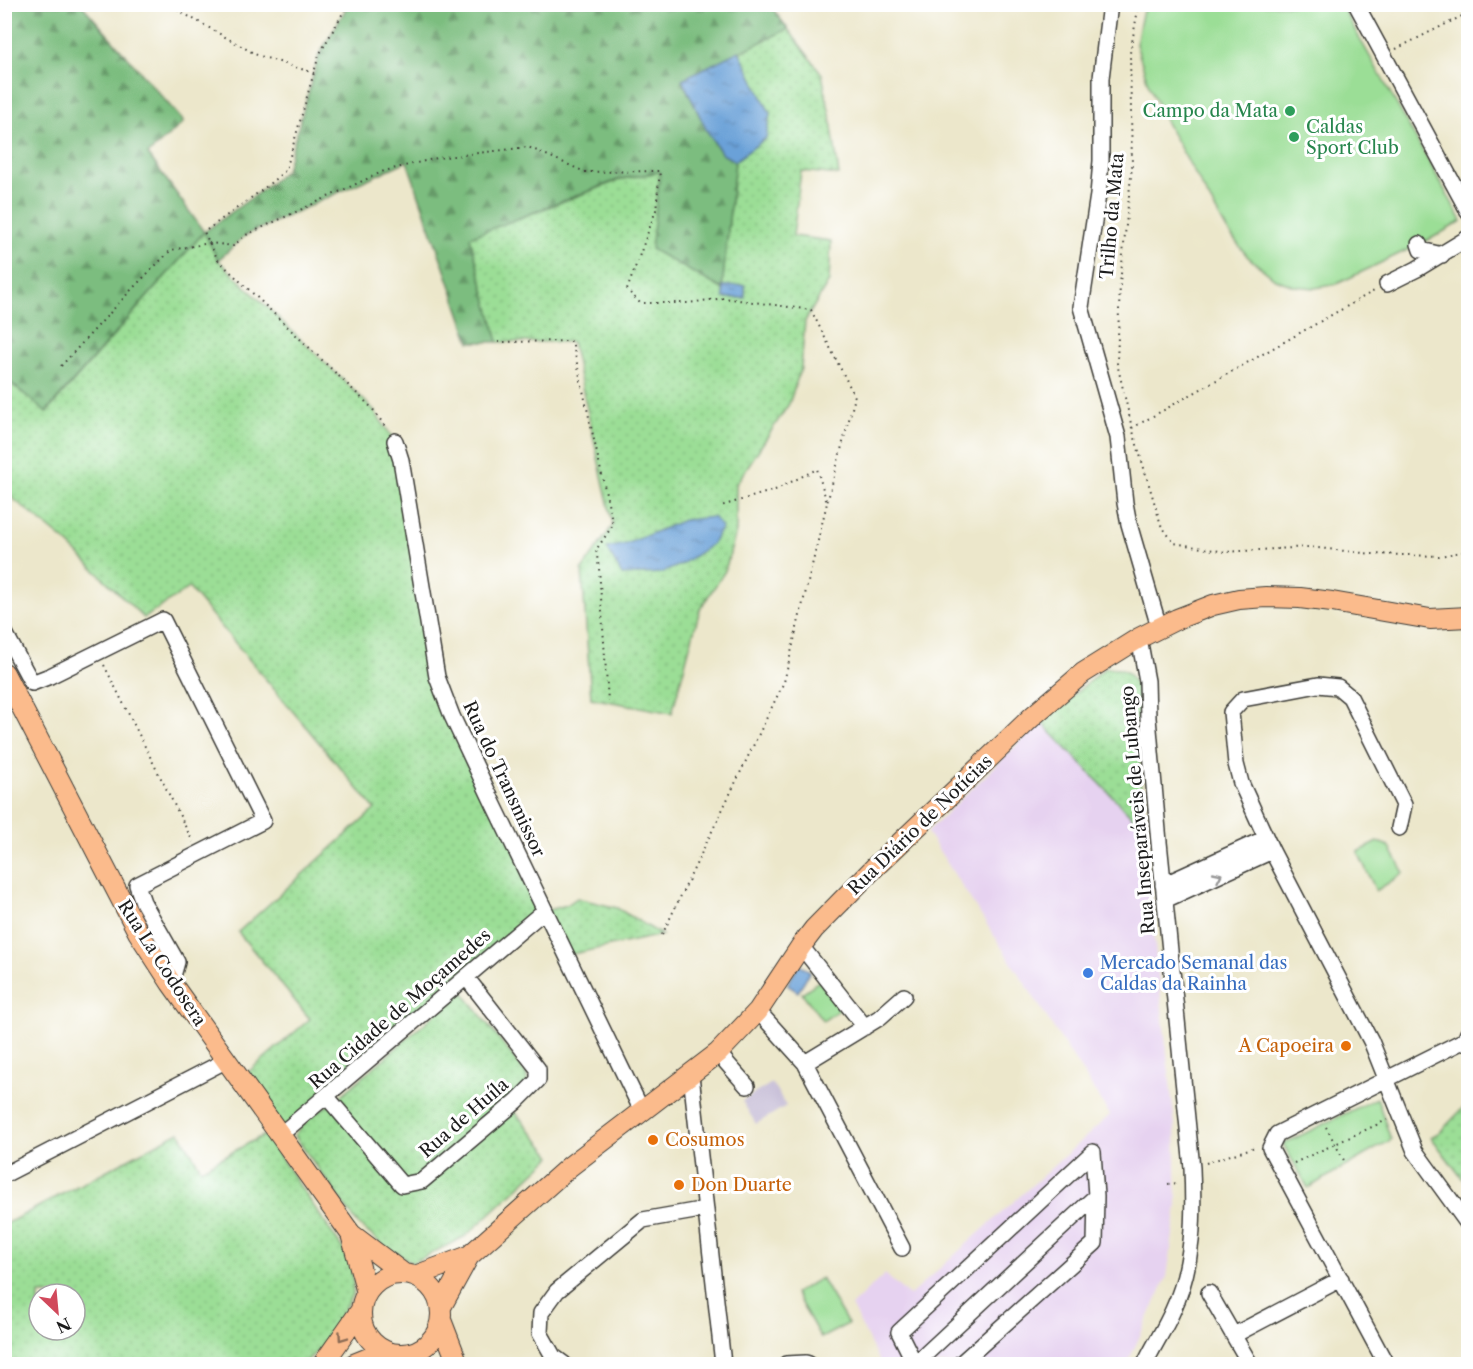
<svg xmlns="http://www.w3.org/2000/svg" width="1473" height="1369" viewBox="0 0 1473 1369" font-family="'Libre Caslon Text',serif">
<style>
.built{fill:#e6d2f0}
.industrial{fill:#c8bfd8}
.grass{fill:url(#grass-dots);stroke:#5c7d59;stroke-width:1.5;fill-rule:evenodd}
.forest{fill:url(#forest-firs);stroke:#4c6c4e;stroke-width:1.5}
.park{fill:#9bde96;stroke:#5c7d59;stroke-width:1.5}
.water{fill:url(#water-ripples);stroke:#445e7a;stroke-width:1.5}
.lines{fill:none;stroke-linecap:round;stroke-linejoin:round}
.minor-casing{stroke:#3b3a36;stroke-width:18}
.major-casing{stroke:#3b3a36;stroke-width:22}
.path{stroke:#3b3a36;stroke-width:2;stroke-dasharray:1.5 4.5;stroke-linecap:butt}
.minor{stroke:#fff;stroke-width:15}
.major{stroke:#fbbb8c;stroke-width:20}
.oneway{stroke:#999}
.oneway2{stroke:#8c6c54}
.leisure-dot{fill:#2e9e5b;stroke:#fff;stroke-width:2}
.shop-dot{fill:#3f7fe0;stroke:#fff;stroke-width:2}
.food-dot{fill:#e8710a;stroke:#fff;stroke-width:2}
.labels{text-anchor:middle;stroke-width:6;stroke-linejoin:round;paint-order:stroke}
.leisure-label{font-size:18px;fill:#27864d;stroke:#fff;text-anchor:end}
.street-label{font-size:18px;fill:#1c1c1c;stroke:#fff}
.shop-label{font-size:18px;fill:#366cbe;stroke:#fff;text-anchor:start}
.food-label{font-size:18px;fill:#c56008;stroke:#fff;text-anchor:start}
</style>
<defs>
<pattern id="grass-dots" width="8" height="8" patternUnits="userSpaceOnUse" patternTransform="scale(1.5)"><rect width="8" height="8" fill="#9bde96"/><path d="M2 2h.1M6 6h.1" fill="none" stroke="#85be81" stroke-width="1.8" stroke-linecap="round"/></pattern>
<pattern id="forest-firs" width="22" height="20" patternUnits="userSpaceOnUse" patternTransform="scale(1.5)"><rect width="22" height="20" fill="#7cbd7f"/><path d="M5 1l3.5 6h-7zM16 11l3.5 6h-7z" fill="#659967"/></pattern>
<pattern id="water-ripples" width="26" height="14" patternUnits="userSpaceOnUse" patternTransform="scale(1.5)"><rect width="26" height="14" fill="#6ba1d8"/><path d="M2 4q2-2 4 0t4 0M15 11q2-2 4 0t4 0" fill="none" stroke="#5782ae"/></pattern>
</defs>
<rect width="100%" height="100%" fill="#fff"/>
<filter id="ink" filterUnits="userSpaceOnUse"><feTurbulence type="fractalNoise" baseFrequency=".0167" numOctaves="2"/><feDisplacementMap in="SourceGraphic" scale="12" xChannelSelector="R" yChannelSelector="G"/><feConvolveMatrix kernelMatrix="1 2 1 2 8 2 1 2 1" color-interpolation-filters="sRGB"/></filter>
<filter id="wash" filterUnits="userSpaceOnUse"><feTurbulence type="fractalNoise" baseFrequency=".008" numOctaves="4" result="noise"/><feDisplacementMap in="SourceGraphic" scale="24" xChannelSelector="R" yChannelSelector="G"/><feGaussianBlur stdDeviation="1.35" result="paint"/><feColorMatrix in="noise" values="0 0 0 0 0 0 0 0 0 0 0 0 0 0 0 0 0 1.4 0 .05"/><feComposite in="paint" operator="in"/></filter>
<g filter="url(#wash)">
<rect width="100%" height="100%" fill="#ece7cb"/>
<path class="built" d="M1041,722l101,105 33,300 2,79 -10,71 -40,87h-246l-30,-58 34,-32 24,22 201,-181 -183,-283z"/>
<path class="industrial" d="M772,1083l14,23 -30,18 -14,-23z"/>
<path class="grass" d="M788,29l34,45 9,46 8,55 -38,-4 -8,65 38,5 -2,40 -24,40 -4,47 -12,36 -53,80v48l-11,39 -25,38 -28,104 -81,-15 -9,-128 31,-45 -41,-183h-74l-29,-105 151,-57 40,-9 62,118 13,-128 31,-23 4,-25 -31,-62z
M204,232l14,28 154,148 23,33 42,236 108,234 22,-6 10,-7 40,10 45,27 -94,20 -23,-43 -265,223 -40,-56 70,-60 -72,-87 137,-123 -186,-221 -45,30 -79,-77 -60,-49 -1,-114 43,34z
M1105,668c21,0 24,3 33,22l4,137 -101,-105z
M462,991l65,84v10l-19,19 44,52 -86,80 -54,27 -29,-18 -25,-21 -64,-89 19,-20 23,-15z
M1468,1103v83l-37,-49 9,-5z
M179,1132l22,37 61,-33h4l87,128v29l-27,49 -22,22h-299l-1,-139zM39,1294h36v36h-36z"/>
<path class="forest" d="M4,5h78l102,117 -36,32 56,78 58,-42 24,-20 33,-115 29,-50h422l18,24 -106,51 25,51 15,23 13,7 -13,128 -71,-40 9,-77 -40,7 -150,58 28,105h-28l-63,-181 -161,74 -28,25 -14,-28 -158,180 -41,-34z"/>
<path class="park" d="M1147,5h194l121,216 -28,16 -97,47 -22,4 -21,-2 -19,-7 -27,-22 -21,-27 -63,-111 -16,-36 -12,-39 6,-30z
M1378,842l11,4 15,27 -28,18 -18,-39z
M819,981l21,28 -17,12 -21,-28z
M1377,1098l14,42 -83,48 -25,-44z
M821,1278l27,46 -27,14 -26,-45z"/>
<path class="water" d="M739,51l31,62 -4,25 -31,23 -13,-7 -15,-23 -25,-52z
M745,285v13h-21l-1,-12z
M713,517l9,10 -10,17 -30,20 -20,9 -40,2 -15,-27 19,-4 58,-24z
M799,965l11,6 -12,21 -11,-7z"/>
</g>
<g filter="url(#ink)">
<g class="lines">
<g class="minor-casing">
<path id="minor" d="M1110,4l-9,74v83l-3,34 -17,112 37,130 7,66 4,21 30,103
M1356,4l112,207
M1419,244l2,6 21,5
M1387,284l30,-15 51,-31
M395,441l6,19 36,217 15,39 42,89 148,306
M4,631l28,52 18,-7 113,-56 100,201 -126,64 6,17 34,60 -6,21
M1139,638l8,43 1,37 11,124 33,326c2,48 2,97 -19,142 -8,19 -20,36 -28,54
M1399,828l5,-23 -54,-108 -12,-10 -20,-2 -75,14 -12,13 5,52 5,19 31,68 99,190 44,110 53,73
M1163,885l103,-47
M1165,900l107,-49
M801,946l64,81
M758,1011l47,52 97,185
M718,1053l29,33
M805,1063l74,-45 25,-22
M691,1075l32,289
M327,1097l75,88 20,-4 95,-80 21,-21v-11l-72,-92
M280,1135l264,-224
M4,1175l223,-115
M1209,1293l41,71
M1234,1335l107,-56
M564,1364l-11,-8 -13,-23 1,-20 16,-22 86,-71 63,-11
M786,1364l20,-1 3,1
M960,1364l135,-121 1,-47 -3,-44 -194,180 16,32 181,-168
M1386,1364l-116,-216 7,-14 188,-94 3,-7"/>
</g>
<g class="major-casing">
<path id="major" d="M4,673l134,259 33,51 180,251 53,40
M351,1234l16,59
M361 1314a40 40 0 1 1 80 0a40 40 0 1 1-80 0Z
M415,1276l54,-20
M441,1307l28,-51 100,-89 149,-114 40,-42 43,-65 13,-17 61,-62 159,-152 49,-42 56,-35 38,-19 36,-14 26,-6 27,-2 34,1 32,4 98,17 38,-2
M441,1320l17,44
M323,1364l38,-54
M354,1364l32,-13"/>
</g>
<path class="path" d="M167,4l90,51 57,18
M348,4l-29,51 -33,115 -24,20 -58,42 14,28 154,148 15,21
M1139,4l-9,49 2,113 -12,118 -3,79 15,65 29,97 13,18 51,9 84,-5 63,7 67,2 29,-5
M1396,49l72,-36
M498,342l74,-1 41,184 -17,25 3,18 9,133
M61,366l71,-77 39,-39 39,-7 23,3 13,-11 138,-64 53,-13 91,-11 57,25 75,-1 -4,39 -29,80 13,13h48l36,-5 87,12 44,87 -28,106
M1132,428l242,-137
M104,665l89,177
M662,935l122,-253 43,-179 -10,-34 -42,21 -54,16
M1326,1127l20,37
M1206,1163l49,-16
M1294,1163l93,-43
M1168,1184l10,-1"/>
<use href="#minor" class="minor"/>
<use href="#major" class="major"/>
</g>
<defs><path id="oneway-chevron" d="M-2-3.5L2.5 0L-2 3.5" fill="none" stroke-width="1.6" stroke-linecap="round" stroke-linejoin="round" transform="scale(1.5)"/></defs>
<use class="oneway" href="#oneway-chevron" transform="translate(1218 876) rotate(-25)"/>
<use class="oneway2" href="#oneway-chevron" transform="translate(342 1337) rotate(125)"/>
</g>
<g class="leisure-dot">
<circle cx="1290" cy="111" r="6"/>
<circle cx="1294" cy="137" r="6"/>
</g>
<circle class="shop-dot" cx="1088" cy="973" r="6"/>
<g class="food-dot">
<circle cx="1346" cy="1046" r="6"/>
<circle cx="653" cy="1140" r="6"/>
<circle cx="679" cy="1185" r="6"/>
</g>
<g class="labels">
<g class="leisure-label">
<text x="1278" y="117">Campo da Mata</text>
<text x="1306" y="133" text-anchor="start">Caldas<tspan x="1306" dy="21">Sport Club</tspan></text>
</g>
<g class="street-label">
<text transform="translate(1112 216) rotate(-85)" y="6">Trilho da Mata</text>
<text transform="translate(504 779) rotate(65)" y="6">Rua do Transmissor</text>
<text transform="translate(1138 810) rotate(-95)" y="6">Rua Inseparáveis de Lubango</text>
<text transform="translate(920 825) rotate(-44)" y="6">Rua Diário de Notícias</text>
<text transform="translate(162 963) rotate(57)" y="6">Rua La Codosera</text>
<text transform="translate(400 1009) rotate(-41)" y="6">Rua Cidade de Moçamedes</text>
<text transform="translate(464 1118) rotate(-41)" y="6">Rua de Huíla</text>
</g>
<g class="shop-label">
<text x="1100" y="969">Mercado Semanal das<tspan x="1100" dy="21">Caldas da Rainha</tspan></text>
</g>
<g class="food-label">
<text x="1334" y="1052" text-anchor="end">A Capoeira</text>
<text x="665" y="1146">Cosumos</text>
<text x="691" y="1191">Don Duarte</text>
</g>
</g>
<rect width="1473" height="1369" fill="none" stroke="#fff" stroke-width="24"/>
<g transform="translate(57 1312) rotate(154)"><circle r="28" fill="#ffffff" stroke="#a4a4a4" stroke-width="1.5"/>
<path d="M0-4.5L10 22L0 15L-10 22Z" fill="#d1495b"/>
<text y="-9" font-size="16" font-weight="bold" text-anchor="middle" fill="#1c1c1c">N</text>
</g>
</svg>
